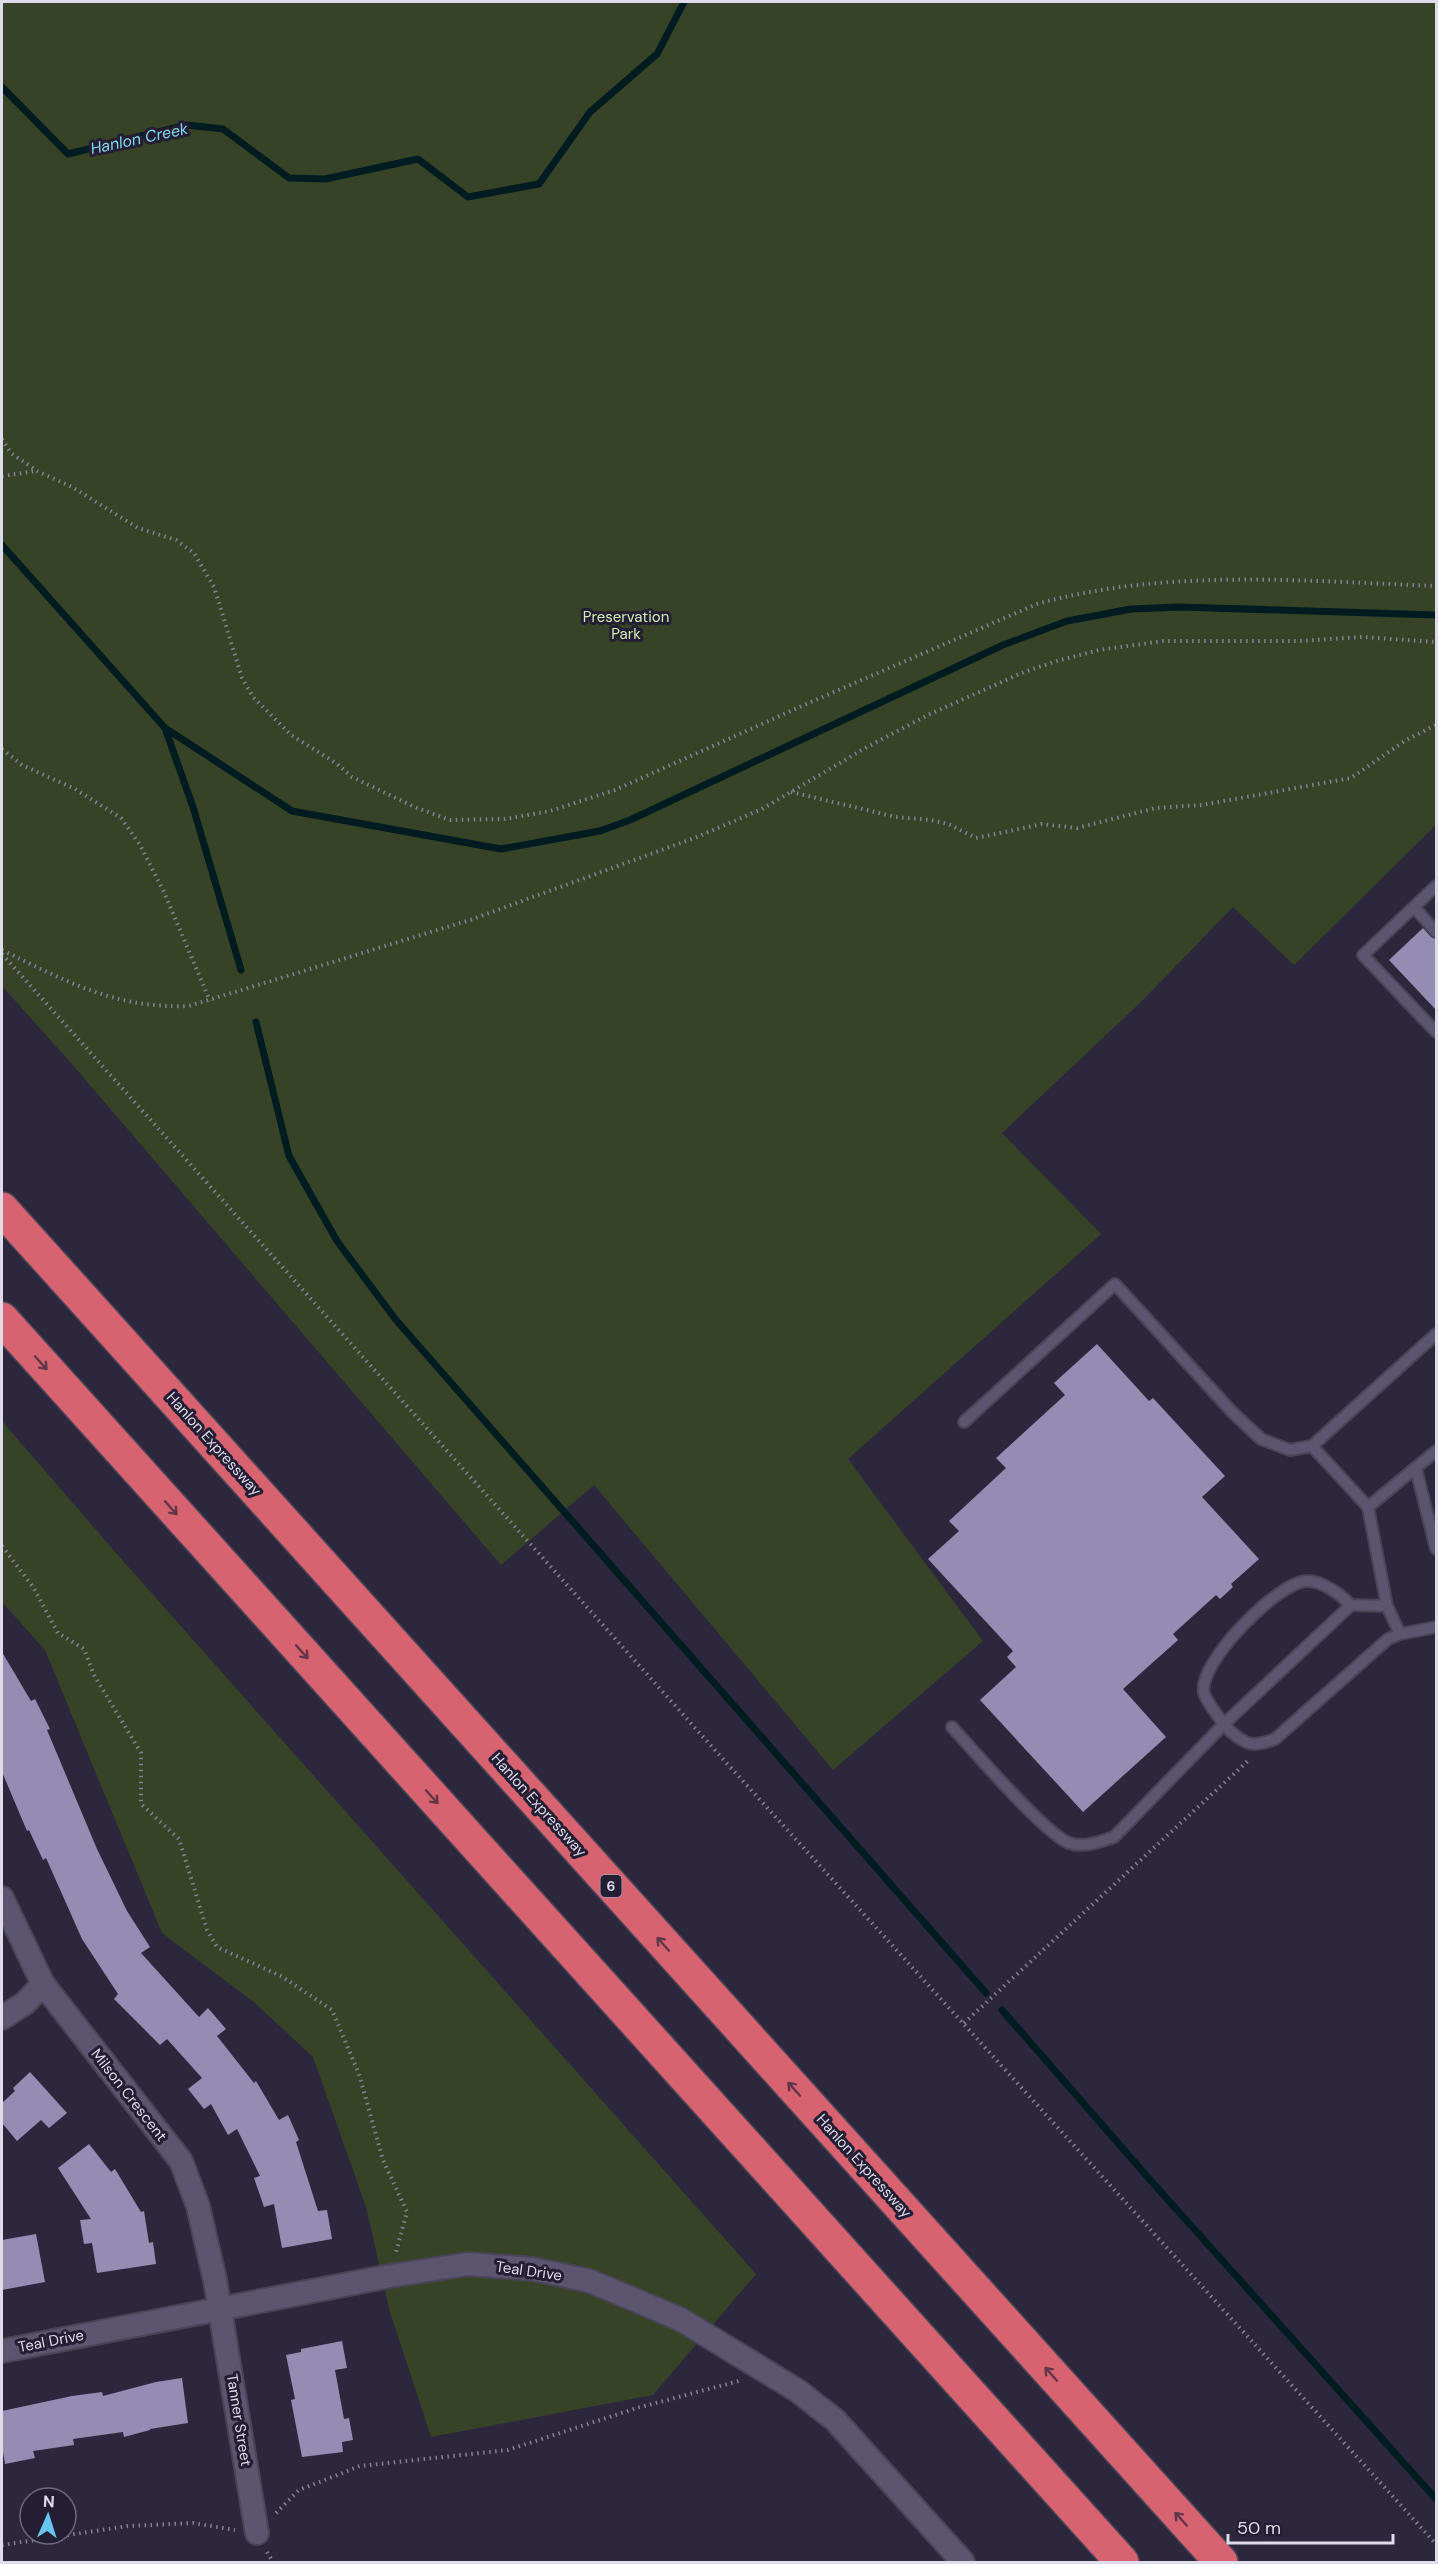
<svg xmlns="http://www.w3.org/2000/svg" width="1438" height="2564" viewBox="0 0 1438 2564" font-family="'DM Sans',sans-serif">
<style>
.green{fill:#374326}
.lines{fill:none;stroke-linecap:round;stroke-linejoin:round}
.stream{stroke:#011c20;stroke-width:7}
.building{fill:#958cb3}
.lane-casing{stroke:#494557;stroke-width:14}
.street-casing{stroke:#494557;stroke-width:26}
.highway-casing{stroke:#494557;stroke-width:36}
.path{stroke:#858194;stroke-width:4;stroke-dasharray:1.5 4.5;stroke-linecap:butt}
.lane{stroke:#5b556f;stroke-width:10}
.street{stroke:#5b556f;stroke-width:22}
.highway{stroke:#d86370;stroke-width:33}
.oneway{stroke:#623649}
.labels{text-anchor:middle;stroke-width:6;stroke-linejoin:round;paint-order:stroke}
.shield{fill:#231e34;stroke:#a6a2b3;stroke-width:1.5}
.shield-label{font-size:14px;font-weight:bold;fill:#dedbea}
.park-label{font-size:15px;fill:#d1edaf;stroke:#231e34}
.street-label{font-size:15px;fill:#dedbea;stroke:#231e34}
.water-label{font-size:16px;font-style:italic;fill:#80d8e8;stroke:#231e34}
</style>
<rect width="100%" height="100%" fill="#2d273e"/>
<path class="green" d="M2,2h1434v823l-142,140 -61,-58 -91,94 -140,132 99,101 -253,225 135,182 -150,129 -239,-285 -93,80 -430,-502 -69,-77z
M2,1421l114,132 640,721 -103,121 -222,42 -41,-125 -24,-105 -53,-150 -58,-54 -93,-70 -117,-283 -43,-48z"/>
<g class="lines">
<path class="stream" d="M2,87l66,67 119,-29 36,4 66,49 36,1 93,-20 50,38 71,-13 51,-72 67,-58 27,-52
M2,545l163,183 127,83 209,38 99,-18 30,-11 373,-175 64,-24 64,-12 49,-2 256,8
M165,728l28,79 48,163
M256,1022l33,134 48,85 59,79 590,673
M1002,2010l150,172 284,317"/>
</g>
<path class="building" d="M1423,928l8,9 6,2v72l-48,-51z
M1097,1344l52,57 4,-3 72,78 -23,21 57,62 -28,25 2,3 -13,12 -4,-4 -43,39 5,6 -55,49 43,48 -83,75 -103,-112 36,-33 -9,-10 6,-6 -85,-92 31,-28 -10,-10 57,-53 -10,-10 69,-63 -11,-12z
M2,1652l29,49 4,-2 15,30 -3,1 50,119 30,62 23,36 -9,6 58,64 9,-9 18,21 -9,7 37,47 2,-2 23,39 9,-5 11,25 -3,2 22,69 9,-1 5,29 -50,9 -8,-44 -10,3 -10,-29 6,-2 -23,-47 -9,6 -17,-31 -7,5 -16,-20 14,-11 -35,-39 -7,6 -46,-46 4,-5 -36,-55 -36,-81 -3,2 -14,-30 -2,1 -25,-59z
M30,2072l37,41 -18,15 -8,-8 -24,21 -15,-18v-20l13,-12 -2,-3z
M89,2144l22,28 4,-3 26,43 3,-1 5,32 4,-1 3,22 -59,9 -5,-30 -8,1 -4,-24 11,-1 -33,-51z
M36,2234l9,48 -43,8v-50z
M342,2341l5,27 -12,2 9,49 5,-1 4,22 -11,2 1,10 -41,5 -11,-57 4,-1 -9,-44 15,-3v-3z
M182,2378l6,45 -38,6v1l-26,7 -1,-5 -50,7 1,6 -41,6 2,7 -30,6 -3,-18v-35l70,-15 30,-4 1,4 53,-14z"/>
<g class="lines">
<g class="lane-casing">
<path id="lane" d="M1436,886l-73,69 73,77
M1414,907l22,25
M964,1422l151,-138 118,129 28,26 29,11 22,-4 56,61
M1312,1446l124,-112
M1416,1469l20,80
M1351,1605c-10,-10 -28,-24 -44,-24 -28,0 -110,82 -103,112 2,8 20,32 26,38 17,15 24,16 45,8l113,-100 12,-5 36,-7
M1400,1634l-13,-28 -19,-99 68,-56
M952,1727c21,23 93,107 117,116 15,5 31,-1 45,-6l110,-113 127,-119 36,1"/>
</g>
<g class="street-casing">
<path id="street" d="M2,1898l41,86 138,177 17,45 17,74 42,253
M2,2018l23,-15 18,-19
M2,2351l388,-75 78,-12 65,5 57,12 90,38 118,72 37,29 128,142"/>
</g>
<g class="highway-casing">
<path id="highway" d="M2,1209l1219,1353
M2,1319l1120,1243"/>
</g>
<path class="path" d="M2,439l9,14 26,18 35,16 66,41 38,12 18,13 20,34 28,91 11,19 38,38 45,28 16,14 65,31 33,12 55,-1 45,-8 65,-21 189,-85 233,-101c129,-36 267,-23 399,-18
M2,476l34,-5
M2,749l20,16 53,24 46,29 19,27 24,47 46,109
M791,792l105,25 35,3 17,4 28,14 66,-14 35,4 79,-20 46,-3 149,-27 55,-38 30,-15
M2,950c64,31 113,59 187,56l281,-86 227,-83 65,-28 105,-62 63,-33 94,-42 33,-11 42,-11 64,-9h136l63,-4 74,5
M2,954l720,804 714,786
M2,1546l31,41 25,46 26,16 10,26 47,78v51l38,35 28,91 10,17 64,29 51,34 27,64 24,86 24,52 -11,40
M964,2023l286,-264
M276,2513l23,-23 61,-24 148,-16 129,-42 102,-27
M2,2545l126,-19 65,-3 42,7
M267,2552l6,10"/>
<use href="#lane" class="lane"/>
<use href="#street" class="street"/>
<use href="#highway" class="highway"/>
</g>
<defs><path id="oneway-shaft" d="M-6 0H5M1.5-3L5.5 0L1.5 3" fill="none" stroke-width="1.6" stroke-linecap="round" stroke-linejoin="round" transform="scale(1.5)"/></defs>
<g class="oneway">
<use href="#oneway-shaft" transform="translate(41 1363) rotate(48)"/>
<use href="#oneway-shaft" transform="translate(171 1508) rotate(48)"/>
<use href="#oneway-shaft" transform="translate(302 1652) rotate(48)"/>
<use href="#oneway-shaft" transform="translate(432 1797) rotate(48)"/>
<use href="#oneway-shaft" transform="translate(663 1944) rotate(-132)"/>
<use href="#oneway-shaft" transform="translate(794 2089) rotate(-132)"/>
<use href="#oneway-shaft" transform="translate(1051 2374) rotate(-132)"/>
<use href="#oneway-shaft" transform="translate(1181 2519) rotate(-132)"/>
</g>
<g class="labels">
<rect class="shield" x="600.5" y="1875" width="21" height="22" rx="4.5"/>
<g class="shield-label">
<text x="611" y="1891">6</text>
</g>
<g class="park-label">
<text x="626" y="622">Preservation<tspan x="626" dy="17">Park</tspan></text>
</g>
<g class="street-label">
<text transform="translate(214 1444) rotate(48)" y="5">Hanlon Expressway</text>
<text transform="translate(539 1805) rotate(48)" y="5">Hanlon Expressway</text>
<text transform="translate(129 2095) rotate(52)" y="5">Milson Crescent</text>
<text transform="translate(864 2166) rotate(48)" y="5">Hanlon Expressway</text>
<text transform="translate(529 2271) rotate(8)" y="5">Teal Drive</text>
<text transform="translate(51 2341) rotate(-11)" y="5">Teal Drive</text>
<text transform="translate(239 2420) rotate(81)" y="5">Tanner Street</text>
</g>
<g class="water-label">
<text transform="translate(139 138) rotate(-12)" y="6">Hanlon Creek</text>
</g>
</g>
<rect width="1438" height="2564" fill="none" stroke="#dedbea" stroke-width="6"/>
<g transform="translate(48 2516) rotate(3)"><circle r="28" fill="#231e34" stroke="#6e6a7d" stroke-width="1.5"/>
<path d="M0-4.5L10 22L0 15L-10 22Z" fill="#68c4f0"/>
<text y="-9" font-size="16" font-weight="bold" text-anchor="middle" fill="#dedbea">N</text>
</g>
<path d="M1228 2534v9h165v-9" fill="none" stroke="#dedbea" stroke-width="3"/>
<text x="1237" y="2534" font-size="18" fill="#dedbea" stroke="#231e34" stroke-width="4.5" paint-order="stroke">50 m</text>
</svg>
